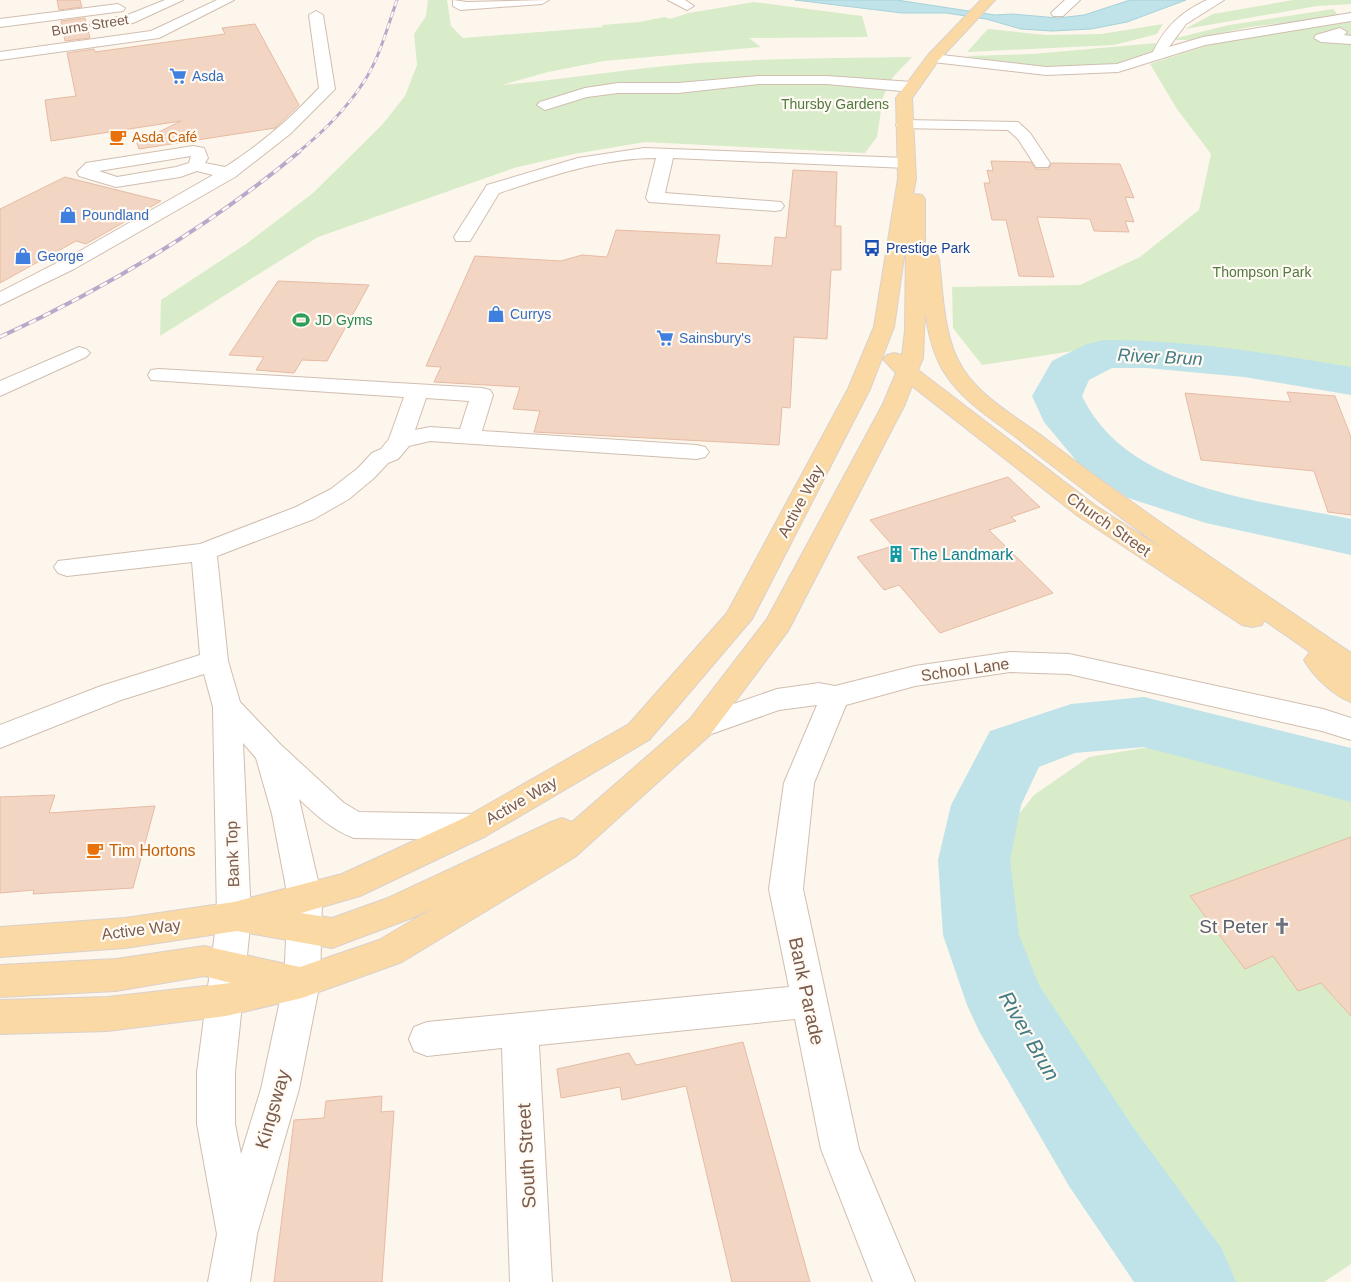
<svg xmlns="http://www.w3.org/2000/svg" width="1351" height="1282" viewBox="0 0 1351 1282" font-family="Helvetica,sans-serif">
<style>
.green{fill:#d8ecc9}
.water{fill:#bfe3e8;stroke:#a5d3da}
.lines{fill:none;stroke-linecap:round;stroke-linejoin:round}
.river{fill:#bfe3e8;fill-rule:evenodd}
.building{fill:#f3d5c3;stroke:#e6bba3}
.minor-casing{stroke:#d1beb0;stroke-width:2}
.major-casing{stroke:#dad1cd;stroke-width:2}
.minor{fill:#fff;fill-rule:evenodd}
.major{fill:#fbd9a5;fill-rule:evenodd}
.rail-far1-casing{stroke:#b9a8c9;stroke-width:3}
.rail-casing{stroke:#b9a8c9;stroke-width:4}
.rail-far1{stroke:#fffaf3;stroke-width:2;stroke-dasharray:6;stroke-linecap:butt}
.rail{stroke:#fffaf3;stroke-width:2.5;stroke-dasharray:8;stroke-linecap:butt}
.labels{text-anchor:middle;stroke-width:4.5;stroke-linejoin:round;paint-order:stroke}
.far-street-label{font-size:14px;fill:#7a5c4d;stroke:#fffaf3}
.far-shop-label{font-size:14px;fill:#366cbe;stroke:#fffaf3;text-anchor:start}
.far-park-label{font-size:14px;fill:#537a41;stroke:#fffaf3}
.far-food-label{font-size:14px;fill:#c56008;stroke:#fffaf3;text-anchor:start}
.far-transit-label{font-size:14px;fill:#164399;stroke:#fffaf3;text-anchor:start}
.far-leisure-label{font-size:14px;fill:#27864d;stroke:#fffaf3;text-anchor:start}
.street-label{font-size:16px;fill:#7a5c4d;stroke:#fffaf3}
.culture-label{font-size:16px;fill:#0d838f;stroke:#fffaf3;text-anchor:start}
.food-label{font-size:16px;fill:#c56008;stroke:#fffaf3;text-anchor:start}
.water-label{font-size:18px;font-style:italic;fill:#437c86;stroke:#fffaf3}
.near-worship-label{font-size:19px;fill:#5b616d;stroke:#fffaf3;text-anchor:end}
.near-street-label{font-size:19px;fill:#7a5c4d;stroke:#fffaf3}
.near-water-label{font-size:21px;font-style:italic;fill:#437c86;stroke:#fffaf3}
</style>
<rect width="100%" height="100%" fill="#fdf6ec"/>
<path class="green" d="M428,0h19l4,26 12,12 140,-11 -1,-2 37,-3 26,-5 5,2 19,-6 65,-11 108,14 6,21 -119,1 12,9 -157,14 -56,11 -46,13c66,-6 131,-17 197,-22 71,-5 142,-5 213,-6l-19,20 -10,20 -6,40 -12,16 -220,-11 -71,12 -60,14 -196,69 -158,99 1,-36 85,-56 67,-51 69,-68 23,-29 12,-31 -3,-31 12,-18z
M1293,0h58v4l-34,2 -132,23 28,-15z
M1333,9l6,7 -89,11 -61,13h-21l61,-15z
M1351,17v357l-143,-21 -102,-7 -124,19 -29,-37 -1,-41 128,-2 60,-28 59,-47 12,-56 -34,-45 -27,-45 105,-34z
M1163,24l-6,10 -43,11 -147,7 21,-23 58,6 55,-1z
M1156,43l-3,10c-11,3 -22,9 -33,11 -51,10 -103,2 -154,-8l67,-2z
M1149,747l202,42v475l-27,18h-100l-130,-181 -69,-107 -23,-65 -3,-90 35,-44 55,-38z"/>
<path class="water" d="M795,0h102l98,15 17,-1 46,4 26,-3 46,-15h56l-59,22 -36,7 -39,2 -31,-2 -35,-10 -40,-6h-44z"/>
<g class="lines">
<path class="river" d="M1104,340c83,0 165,13 247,27v28l-107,-18 -98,-9h-34l-23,12 -7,16c45,94 177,104 269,123v36l-145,-32 -78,-25 -49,-34 -35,-42 -12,-26 20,-35 35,-17z
M1144,697l207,51v54l-207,-55 -69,6 -36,14 -18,38 -11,55 9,75 20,50 92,139 91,125 14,33h-102l-65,-96 -90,-155 -12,-26 -24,-70 -5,-75 13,-55 39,-74 81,-27z"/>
</g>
<path class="building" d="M57,0h23l2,7 -23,3z
M85,18l5,20 -25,3 -4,-20z
M255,24l44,81 -24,23 -136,21 -2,-6 44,-22 -130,20 -6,-41 31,-4 -9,-43 27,-4 1,3 130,-18 -3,-6z
M991,161l40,1 5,7h12l4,-6 68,1 14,34 -9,-1 9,25 -9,-1 4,11 -35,-1 -4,-12 -53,-2 17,60 -35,-1 -13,-56h-14l-8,-37h6l-3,-13 6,1z
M793,170l44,2 -2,54h6v44h-10l-4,69 -33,-2 -4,71 -8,-1 -3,38 -245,-13 6,-21 -27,-2 7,-22 -86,-5 7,-15 -15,-1 49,-110 86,5 21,-6 25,2 9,-27 104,5 -4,28 56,3 3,-29 11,1z
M65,177l96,24 -75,43 -10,-3 -76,42v-74z
M278,281l91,4 -42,76 -25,-1 -8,13 -38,-3 8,-13 -35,-2z
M1287,392l48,4 16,41v78l-23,-3 -14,-41 -113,-11 -16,-67 106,9z
M1008,477l32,30 -29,10 5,4 -27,9 64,63 -113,40 -41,-48 -15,5 -27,-33 36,-11 -23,-26z
M55,795l-6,18 106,-7 -22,82 -100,6 1,-4 -34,3v-96z
M1351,837v179l-30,-33 -23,8 -25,-35 -28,13 -55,-73z
M743,1042l67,240h-78l-46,-196 -64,14 -2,-13 -59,11 -4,-29 72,-16 7,12z
M382,1096l-1,16 13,-1 -12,171h-108l20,-162 30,-2 2,-17z"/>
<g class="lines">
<g class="minor-casing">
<path id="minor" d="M165,0h18l-50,23 -37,6 -7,-4 7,-4 29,-5z
M217,0h17l-75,38 -159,22v-8l151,-21z
M453,0l14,2 82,-2 -7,4 -82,6 -7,-4z
M668,0h17l9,6 -7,4z
M1065,0h15l-17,16h-10l-2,-3z
M1207,0h17l-38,24 -17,23 34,-10 148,-24v8l-146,24 -87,27 -72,3 -113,-13 -7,-4 7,-4 113,13 71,-3 36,-12c12,-25 28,-40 54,-52z
M118,4l7,4 -2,3 -123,16v-8z
M316,11l7,4 12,74 -45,45 -55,43 -161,92 -74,36v-13l78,-40 135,-77 -16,-4 -17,6 -64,10 -37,-11 -2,-4 9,-9 107,-17 11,2 4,10 -3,5 20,4c35,-22 66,-49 94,-79l-10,-73zM191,156l-2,7 -13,4 -59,10 -18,-6z
M1340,28l7,4 -3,3 7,1v8l-30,-2 -7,-4 2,-3z
M759,76h68l85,6 8,5 -8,5 -85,-8h-68l-81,9h-60l-31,4 -42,13 -8,-5 3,-3 45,-14 33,-5h60z
M904,120l114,2 12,11 20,30 -2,4h-12l-18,-28 -10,-9 -110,-2 -2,-3 2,-3z
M644,148l263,10 6,1 2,4 -2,4 -6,1 -234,-10 -8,35 116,9 3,4 -3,4 -6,1 -126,-9 -3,-4 10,-40c-54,0 -105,18 -157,35l-29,48h-14l-2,-4 33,-52 91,-27z
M79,347l7,2 4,4 -4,4 -86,39v-15z
M159,369l323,19 8,2 3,5 -11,36 215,14 8,2 4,5 -4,5 -8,2 -267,-18 -21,5 -11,13 -10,4 -14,15 -25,21 -35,20 -97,37 11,105 12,41 41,43 63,58 15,9 116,2 11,4 5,9 -5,9 -11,4 -121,-2c-22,-8 -38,-23 -55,-39l23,99 -2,84 -21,107 -42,145 -7,48h-42l9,-48 -20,-110v-52l20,-155 -4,-210 -9,-33 -83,26 -121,48v-23l101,-39 99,-31 -8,-93 -125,14 -9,-3 -4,-6 4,-6 142,-17 96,-37 35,-18 27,-21 14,-15 9,-4 8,-10 15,-42 -253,-17 -3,-5 3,-5zM426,398l43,3 -9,28 -30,-2 -15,3zM243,743l13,15 16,56 16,84 -4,84 -23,107 -20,65 -6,-30v-52l16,-155z
M1010,652l59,2 254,55 28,9v22l-29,-9 -253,-57 -59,-2 -95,14 -69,19 -32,78 -11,106 56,260 56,133h-42l-52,-133 -26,-130 -256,26 13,237h-42l-8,-234 -75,8 -13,-5 -5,-12 5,-12 13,-5 362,-35 -20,-98 15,-106 33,-78 -38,5 -79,28 -10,-3 -5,-8 5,-8 87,-30 42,-6 16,3 80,-20z"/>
</g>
<g class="major-casing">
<path id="major" d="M981,0h14l-57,61 -26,37 4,81 -3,15 9,1 3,4v56h12l2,4c4,35 4,79 24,110 19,30 57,50 84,71 99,75 202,143 304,213v49c-17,-6 -38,-26 -47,-42l6,-8 -46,-32 -2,5 -10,2 -10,-2 -164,-109 -166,-130 -7,18 -117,227 -78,104 -135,122 -173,105 -100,36 -76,18 -118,15 -108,3v-34l108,-3 123,-14 -27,-7 -88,15 -116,6v-32l116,-6 88,-13 96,21 79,-27 56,-33 -23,11 -80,30 -95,-17 -112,17 -125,9v-30l125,-9 109,-16 108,-28 122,-56 165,-94 98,-111 121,-224 26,-62 24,-148 -2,-81 32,-43zM906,243l-1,88 -3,24 -8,-2 -7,2 -4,4 13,14 -13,31 -116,215 -77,100 -118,103 -10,-4 -11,4 -163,76 -56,20 -31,-5 59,-17 126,-60 163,-96 103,-121 118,-230 24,-62zM925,311c3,22 8,45 21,64 18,27 46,44 71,63 49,39 99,76 149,113l-70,-45 -178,-136 5,-12z"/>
</g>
<use href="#minor" class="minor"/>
<use href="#major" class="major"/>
<g class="rail-far1-casing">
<path id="rail-far1" d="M297,153c24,-19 47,-42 64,-67 18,-25 26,-58 36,-86"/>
</g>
<g class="rail-casing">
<path id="rail" d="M0,337c106,-49 209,-110 299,-185"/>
</g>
<use href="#rail-far1" class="rail-far1"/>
<use href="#rail" class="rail"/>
</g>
<defs>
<g id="supermarket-bare" transform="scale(1.35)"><path d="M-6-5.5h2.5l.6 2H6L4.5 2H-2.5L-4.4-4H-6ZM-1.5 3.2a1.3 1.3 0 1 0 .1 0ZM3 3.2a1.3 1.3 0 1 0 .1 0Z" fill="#3f7fe0" stroke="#fffaf3" stroke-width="2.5" paint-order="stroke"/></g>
<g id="cafe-bare" transform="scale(1.35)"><path d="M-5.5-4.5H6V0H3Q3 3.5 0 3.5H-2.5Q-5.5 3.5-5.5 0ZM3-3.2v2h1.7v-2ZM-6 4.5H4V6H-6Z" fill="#e8710a" stroke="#fffaf3" stroke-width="2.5" paint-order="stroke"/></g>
<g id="shop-bare" transform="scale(1.35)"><path d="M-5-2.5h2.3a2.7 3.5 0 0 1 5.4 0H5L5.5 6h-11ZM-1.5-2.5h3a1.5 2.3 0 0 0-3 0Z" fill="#3f7fe0" stroke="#fffaf3" stroke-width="2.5" paint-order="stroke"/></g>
<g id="bus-bare" transform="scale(1.35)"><path d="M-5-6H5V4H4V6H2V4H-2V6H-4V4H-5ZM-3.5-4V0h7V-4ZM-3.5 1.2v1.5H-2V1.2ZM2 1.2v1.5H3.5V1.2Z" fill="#1a4fb4" stroke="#fffaf3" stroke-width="2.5" paint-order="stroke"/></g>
<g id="stadium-bare" transform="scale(1.35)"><path d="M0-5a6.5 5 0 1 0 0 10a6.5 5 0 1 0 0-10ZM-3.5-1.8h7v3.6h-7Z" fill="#2e9e5b" stroke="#fffaf3" stroke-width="2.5" paint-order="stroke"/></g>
<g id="building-bare" transform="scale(1.35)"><path d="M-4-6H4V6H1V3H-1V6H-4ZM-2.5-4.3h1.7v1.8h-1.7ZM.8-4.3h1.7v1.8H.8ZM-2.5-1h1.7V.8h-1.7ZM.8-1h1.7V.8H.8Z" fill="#0f9aa8" stroke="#fffaf3" stroke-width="2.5" paint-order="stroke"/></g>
<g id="church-bare" transform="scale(1.35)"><path d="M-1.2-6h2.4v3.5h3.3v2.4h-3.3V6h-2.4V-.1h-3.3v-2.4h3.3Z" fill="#6b7280" stroke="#fffaf3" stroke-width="2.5" paint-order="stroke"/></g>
</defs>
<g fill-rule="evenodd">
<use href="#supermarket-bare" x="178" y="76"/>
<use href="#cafe-bare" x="118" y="137"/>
<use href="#shop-bare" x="68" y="215"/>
<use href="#bus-bare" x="872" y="248"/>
<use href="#shop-bare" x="23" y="256"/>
<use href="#shop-bare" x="496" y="314"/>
<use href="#stadium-bare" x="301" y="320"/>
<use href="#supermarket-bare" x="665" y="338"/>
<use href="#building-bare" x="896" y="554"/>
<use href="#cafe-bare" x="95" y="850"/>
<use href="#church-bare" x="1282" y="926"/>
</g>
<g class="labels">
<g class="far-street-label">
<text transform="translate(90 25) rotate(-9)" y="5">Burns Street</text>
</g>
<g class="far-shop-label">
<text x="192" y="81">Asda</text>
<text x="82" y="220">Poundland</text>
<text x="37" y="261">George</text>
<text x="510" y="319">Currys</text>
<text x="679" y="343">Sainsbury's</text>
</g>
<g class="far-park-label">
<text x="835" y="109">Thursby Gardens</text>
<text x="1262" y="277">Thompson Park</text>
</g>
<g class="far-food-label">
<text x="132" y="142">Asda Café</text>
</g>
<g class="far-transit-label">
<text x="886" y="253">Prestige Park</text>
</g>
<g class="far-leisure-label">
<text x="315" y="325">JD Gyms</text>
</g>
<g class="street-label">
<text transform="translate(800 501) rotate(-62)" y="6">Active Way</text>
<text transform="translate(1109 524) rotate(35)" y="6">Church Street</text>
<text transform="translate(965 669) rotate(-8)" y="6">School Lane</text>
<text transform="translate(521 800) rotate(-30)" y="6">Active Way</text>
<text transform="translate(232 854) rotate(-92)" y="6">Bank Top</text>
<text transform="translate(141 929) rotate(-7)" y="6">Active Way</text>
</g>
<g class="culture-label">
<text x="910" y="560">The Landmark</text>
</g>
<g class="food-label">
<text x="109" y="856">Tim Hortons</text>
</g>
<g class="water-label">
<text transform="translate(1160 357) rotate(3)" y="6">River Brun</text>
</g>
<g class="near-worship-label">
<text x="1268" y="933">St Peter</text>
</g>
<g class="near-street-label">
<text transform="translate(807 991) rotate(78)" y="7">Bank Parade</text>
<text transform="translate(272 1109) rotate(-74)" y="7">Kingsway</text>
<text transform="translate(526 1156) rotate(-93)" y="7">South Street</text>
</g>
<g class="near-water-label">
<text transform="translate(1029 1036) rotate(60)" y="7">River Brun</text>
</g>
</g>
</svg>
